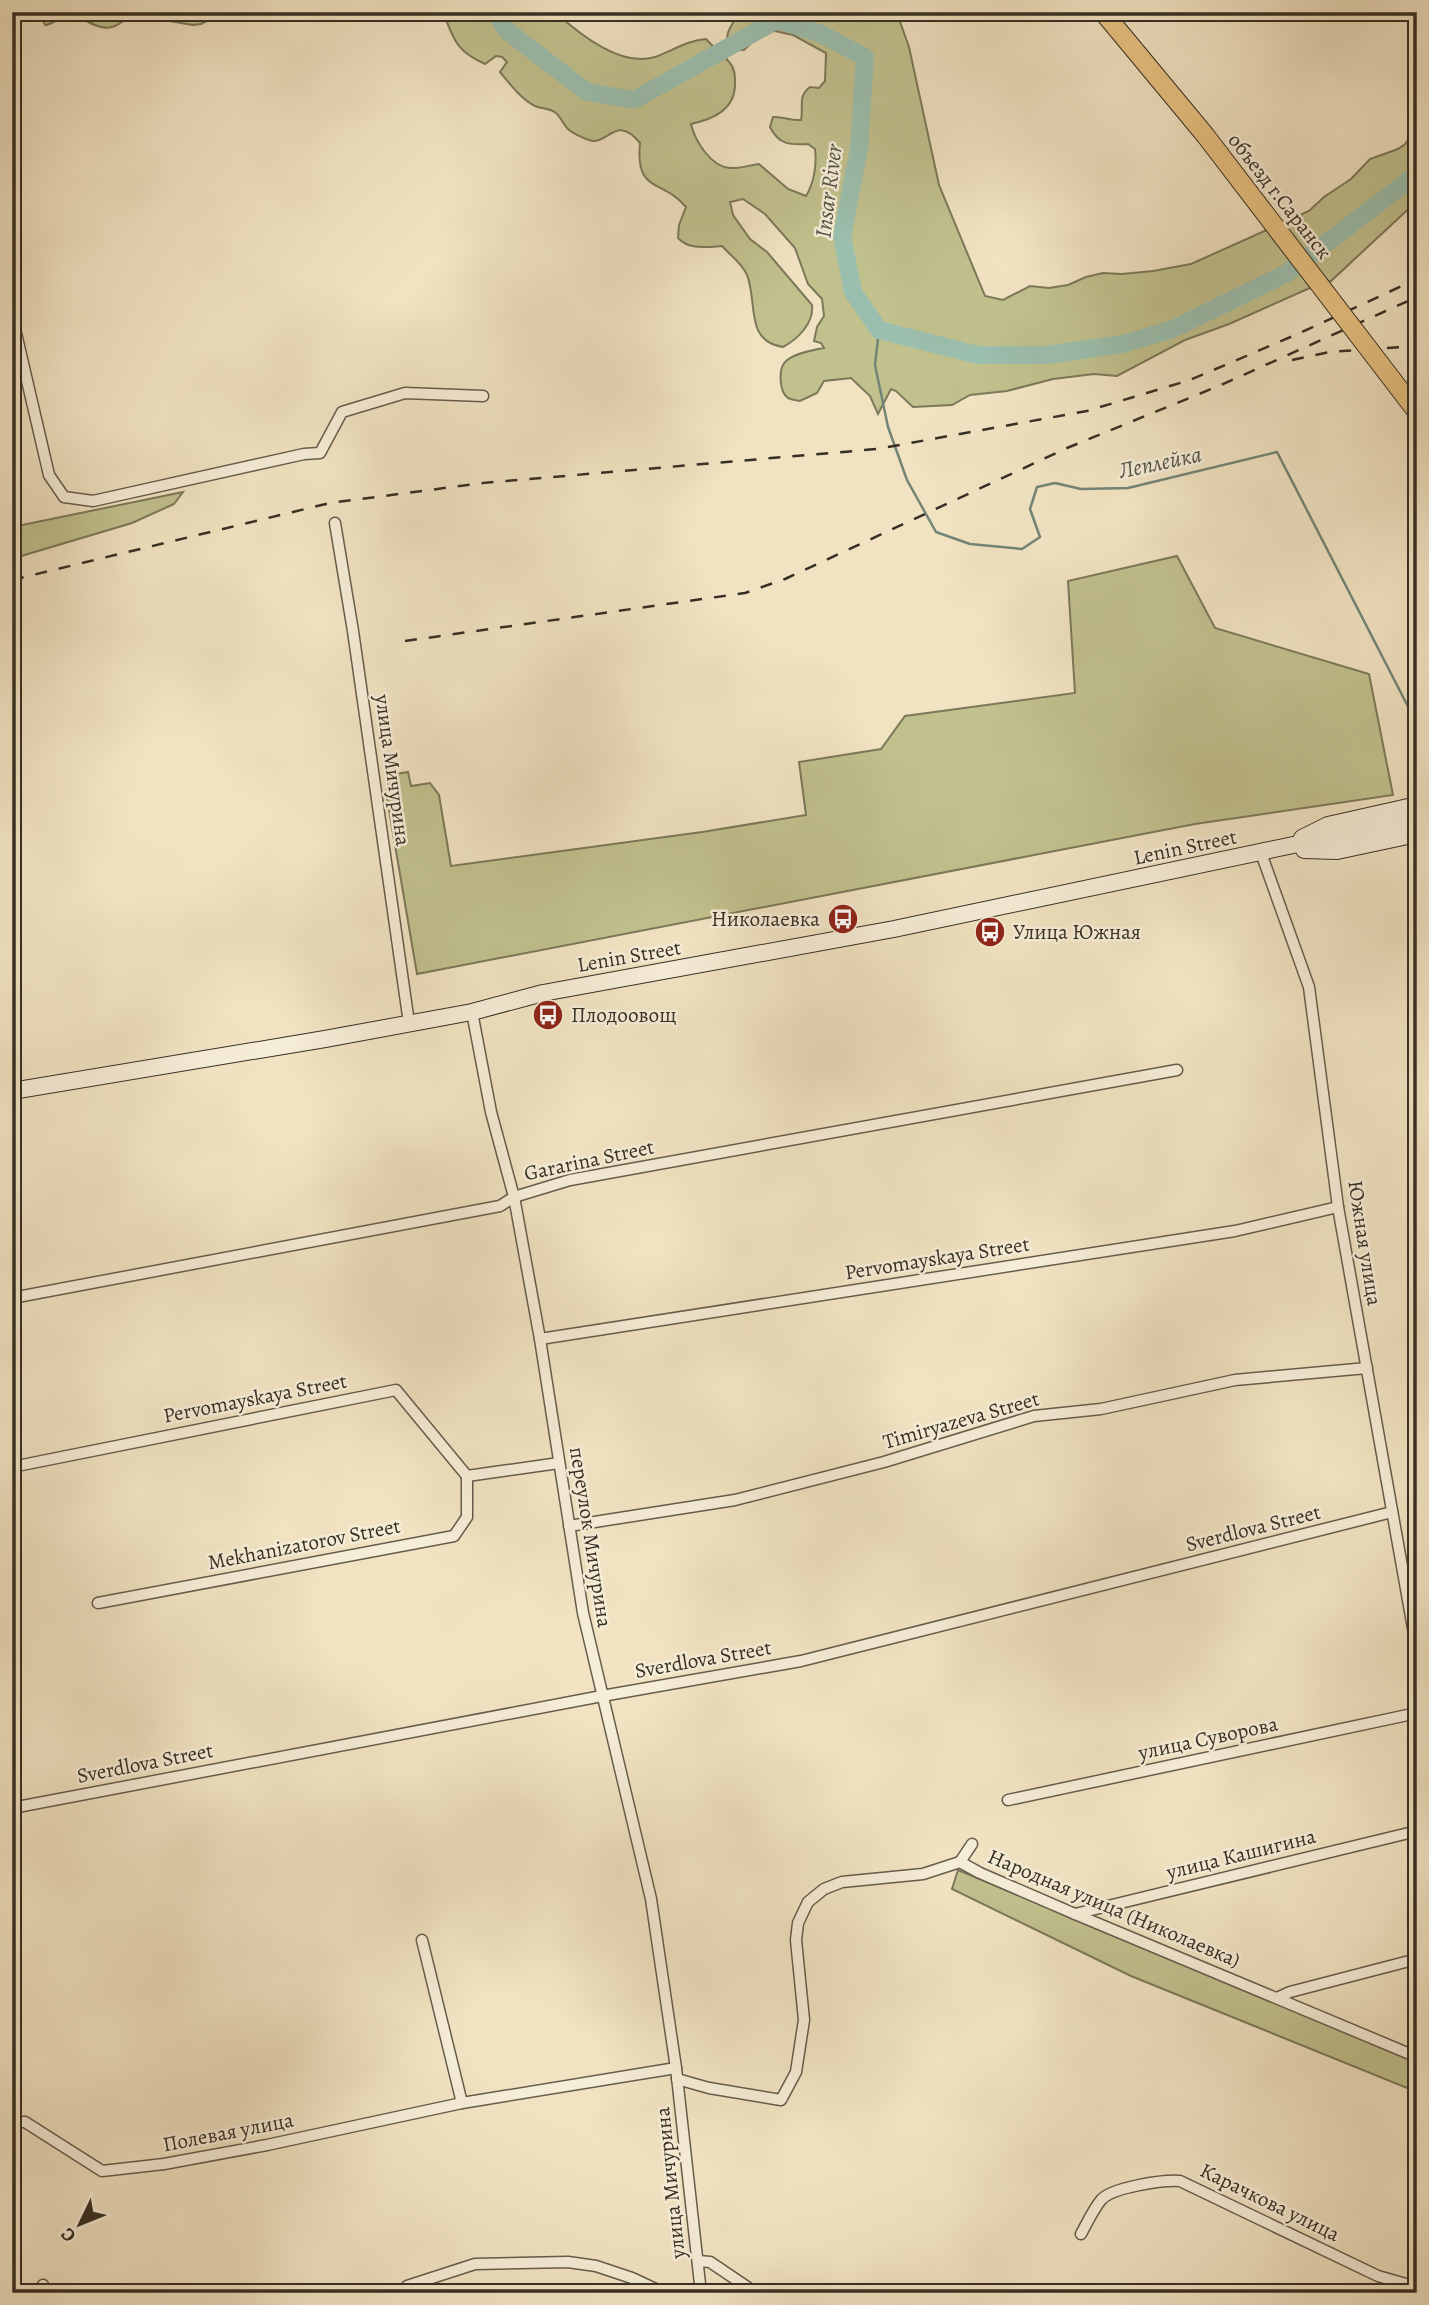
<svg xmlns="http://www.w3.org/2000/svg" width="1429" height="2305" viewBox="0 0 1429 2305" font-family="Alegreya,serif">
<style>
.green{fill:#c1c18e;stroke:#7c785a;stroke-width:2}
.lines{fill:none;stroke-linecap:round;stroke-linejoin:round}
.stream{stroke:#738577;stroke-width:2.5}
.river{stroke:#9bbfae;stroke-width:18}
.minor-casing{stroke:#665c4c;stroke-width:13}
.secondary-casing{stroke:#372f25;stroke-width:18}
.minor{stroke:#f6edd7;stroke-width:10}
.secondary{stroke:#f6edd7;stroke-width:16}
.rail{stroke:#372f25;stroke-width:2.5;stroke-dasharray:12 12;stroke-linecap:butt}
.primary-bridge-casing{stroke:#372f25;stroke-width:20;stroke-linecap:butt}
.primary-bridge{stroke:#e8c281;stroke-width:18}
.labels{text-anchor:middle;stroke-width:5;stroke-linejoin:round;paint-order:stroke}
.street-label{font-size:21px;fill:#372f25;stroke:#f6edd7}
.poi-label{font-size:21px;fill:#372f25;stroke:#f6edd7;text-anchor:start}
.water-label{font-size:23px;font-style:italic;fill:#505347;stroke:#f6edd7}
</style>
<rect width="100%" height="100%" fill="#f1e3c2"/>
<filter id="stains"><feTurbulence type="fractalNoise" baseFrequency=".00286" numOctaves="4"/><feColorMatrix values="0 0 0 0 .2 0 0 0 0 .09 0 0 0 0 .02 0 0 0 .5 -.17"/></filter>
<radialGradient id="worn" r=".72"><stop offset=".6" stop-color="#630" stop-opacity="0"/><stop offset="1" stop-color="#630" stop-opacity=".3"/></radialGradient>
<g class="green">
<path d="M 40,12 L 136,12 C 129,16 120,25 112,27 C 98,31 84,17 70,15 C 60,15 54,25 45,25 Z"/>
<path d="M 144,12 L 247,12 L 241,18 L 218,15 L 201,24 L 193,25 L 151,18 Z"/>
<path d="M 443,12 L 555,12 C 578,33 621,68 655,57 C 672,51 688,40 706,39 C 713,47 723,54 730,63 C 735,69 735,76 735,84 C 735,110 713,119 691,124 C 695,141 711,167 730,168 C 739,169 750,165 759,164 L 788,189 L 806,196 C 814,183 817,165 815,149 L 808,144 C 790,145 779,145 770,127 L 773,117 C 783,116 790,121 801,120 C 804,107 797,97 810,87 L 819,88 L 825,81 L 826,53 L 793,35 L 766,29 L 744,50 L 734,50 C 720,37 731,26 740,12 L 894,12 L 899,19 L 909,47 L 939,185 L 985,296 L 1003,300 L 1030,286 L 1049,288 L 1068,285 L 1086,277 L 1103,273 L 1122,274 L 1153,271 L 1191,264 L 1309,211 L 1324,197 L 1351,179 L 1370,159 L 1398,149 L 1405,144 L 1417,128 L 1417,201 L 1331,281 L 1312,287 L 1229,324 L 1185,340 L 1117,376 L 1094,374 L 1053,379 L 1007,391 L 970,395 L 952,405 L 913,407 L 896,391 L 891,389 L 878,414 L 870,396 L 851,378 L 824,381 L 817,393 L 800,401 C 796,400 792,400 788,398 C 779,392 778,368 786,361 C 795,353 813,350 824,348 L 821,343 L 814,341 L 817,327 L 824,316 L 822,299 L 808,284 L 795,248 L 765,214 L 743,199 L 730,202 L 733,215 L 750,239 L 767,252 L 812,305 C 814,323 798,339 783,347 C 744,341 758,302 747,275 C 743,264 730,255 722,246 C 706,247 689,250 678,238 L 679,225 L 686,207 C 662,178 635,194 640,143 C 617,115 609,142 593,141 C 587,140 574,134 569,130 C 563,125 561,117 556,113 C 550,108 542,109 535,106 C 521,99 510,84 500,72 L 507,62 L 502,57 L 496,56 L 485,64 C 456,51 454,40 443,12 Z"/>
<path d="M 183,492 L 174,504 L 132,523 L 18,557 L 12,563 L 12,527 Z"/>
<path d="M 1177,556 L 1215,628 L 1369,674 L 1393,795 L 1195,824 L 417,974 L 386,792 L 391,775 L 408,772 L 411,786 L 430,783 L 439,795 L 451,866 L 702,832 L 806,815 L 799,762 L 881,749 L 905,716 L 1075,693 L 1068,581 Z"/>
<path d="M 958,1870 L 1417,2061 L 1417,2092 L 1131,1976 L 952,1889 Z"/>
</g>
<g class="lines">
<path class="stream" d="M 879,330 L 875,365 L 888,427 L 907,480 L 936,532 L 970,544 L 1022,549 L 1040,537 L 1030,509 L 1037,487 L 1055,483 L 1081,489 L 1128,488 L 1277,452 L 1417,724"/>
<path class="river" d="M 495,12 L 507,31 L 587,92 L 634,100 L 777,20 L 819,33 L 865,57 L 859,149 L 842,236 L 853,292 L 879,330 L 978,355 L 1047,355 L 1123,344 L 1173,329 L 1287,273 L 1417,174"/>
<g class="minor-casing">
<g id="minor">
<path d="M 12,316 L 49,475 L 64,497 L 93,501 L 304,454 L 320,453 L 342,412 L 405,393 L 483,396"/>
<path d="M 335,523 L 353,631 L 409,1023"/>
<path d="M 1261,853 L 1309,987 L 1338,1207 L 1416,1645"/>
<path d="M 472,1012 L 491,1112 L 514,1197 L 540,1339 L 583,1613 L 651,1899 L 676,2068 L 701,2293"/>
<path d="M 12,1298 L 500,1206 L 514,1197 L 570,1180 L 1177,1070"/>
<path d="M 540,1339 L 1235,1231 L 1338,1207"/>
<path d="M 12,1467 L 396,1390 L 467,1476"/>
<path d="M 467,1476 L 559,1463"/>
<path d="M 569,1526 L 735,1500 L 884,1462 L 1034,1416 L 1101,1409 L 1235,1380 L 1367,1368"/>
<path d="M 98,1603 L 454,1536 L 467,1517 L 467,1476"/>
<path d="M 1008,1800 L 1417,1713"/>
<path d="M 12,1808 L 602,1696 L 801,1661 L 1392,1512"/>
<path d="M 960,1862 L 972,1844"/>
<path d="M 1075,1914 L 1417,1831"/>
<path d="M 422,1940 L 462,2103"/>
<path d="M 1277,1998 L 1290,1992 L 1417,1959"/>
<path d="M 677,2079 L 709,2088 L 781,2100 L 796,2072 L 804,2020 L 796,1940 L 798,1923 L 808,1902 L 824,1889 L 842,1882 L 923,1874 L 960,1862 L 980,1873 L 1075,1914 L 1417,2057"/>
<path d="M 12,2122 L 25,2122 L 102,2171 L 164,2164 L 267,2145 L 462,2103 L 676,2068"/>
<path d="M 1081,2234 C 1087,2223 1093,2210 1101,2200 C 1112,2187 1163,2180 1180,2181 L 1378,2276 L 1406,2284 L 1417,2284"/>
<path d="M 698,2261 L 710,2262 L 756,2293"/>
<path d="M 43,2285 L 44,2293"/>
<path d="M 407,2286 L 475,2264 L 568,2262 L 596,2266 L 632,2278 L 664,2293"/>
</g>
</g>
<g class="secondary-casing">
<g id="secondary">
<path d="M 1302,838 L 1328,825 L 1417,805"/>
<path d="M 1304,850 L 1337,851 L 1417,834"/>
<path d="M 12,1091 L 325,1039 L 472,1012 L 543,993 L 894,929 L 1417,819"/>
</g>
</g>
<use href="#minor" class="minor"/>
<use href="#secondary" class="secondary"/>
<g class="rail">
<path d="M 1292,360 L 1330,352 L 1417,346"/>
<path d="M 12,580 L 330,503 L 483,483 L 877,449 L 1087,411 L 1190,380 L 1300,333 L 1417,279"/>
<path d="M 405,641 L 745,593 L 785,579 L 1067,448 L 1221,385 L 1417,297"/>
</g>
<g class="primary-bridge-casing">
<path id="primary-bridge" d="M 1103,12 L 1205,135 L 1417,412"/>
</g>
<use href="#primary-bridge" class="primary-bridge"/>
</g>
<defs>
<g id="bus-disc" transform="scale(1.575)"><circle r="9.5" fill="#8f2418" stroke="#f6edd7"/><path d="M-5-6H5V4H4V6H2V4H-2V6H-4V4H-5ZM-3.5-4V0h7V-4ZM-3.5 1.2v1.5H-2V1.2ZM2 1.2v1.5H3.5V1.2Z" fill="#fff"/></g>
</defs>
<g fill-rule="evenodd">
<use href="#bus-disc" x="843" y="919"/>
<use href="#bus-disc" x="990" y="932"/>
<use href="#bus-disc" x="548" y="1015"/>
</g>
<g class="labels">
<g class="street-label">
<text transform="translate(1280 196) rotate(52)" y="7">объезд г.Саранск</text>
<text transform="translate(393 770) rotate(82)" y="7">улица Мичурина</text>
<text transform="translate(1185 847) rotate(-12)" y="7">Lenin Street</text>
<text transform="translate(629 956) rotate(-10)" y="7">Lenin Street</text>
<text transform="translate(589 1160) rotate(-12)" y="7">Gararina Street</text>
<text transform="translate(1365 1243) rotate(81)" y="7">Южная улица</text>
<text transform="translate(937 1258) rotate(-9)" y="7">Pervomayskaya Street</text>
<text transform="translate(255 1398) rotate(-11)" y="7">Pervomayskaya Street</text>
<text transform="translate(961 1420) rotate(-16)" y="7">Timiryazeva Street</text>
<text transform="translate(1253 1528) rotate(-14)" y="7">Sverdlova Street</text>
<text transform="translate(591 1537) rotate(81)" y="7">переулок Мичурина</text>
<text transform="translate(304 1544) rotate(-11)" y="7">Mekhanizatorov Street</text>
<text transform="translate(703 1659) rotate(-10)" y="7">Sverdlova Street</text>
<text transform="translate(1208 1738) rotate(-12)" y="7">улица Суворова</text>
<text transform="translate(145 1763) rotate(-11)" y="7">Sverdlova Street</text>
<text transform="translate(1241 1854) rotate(-14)" y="7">улица Кашигина</text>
<text transform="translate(1114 1908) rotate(23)" y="7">Народная улица (Николаевка)</text>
<text transform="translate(228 2132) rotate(-11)" y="7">Полевая улица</text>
<text transform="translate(670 2183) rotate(-96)" y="7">улица Мичурина</text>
<text transform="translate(1270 2202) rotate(26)" y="7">Карачкова улица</text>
</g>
<g class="poi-label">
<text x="820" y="926" text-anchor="end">Николаевка</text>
<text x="1013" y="939">Улица Южная</text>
<text x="571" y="1022">Плодоовощ</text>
</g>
<g class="water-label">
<text transform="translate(828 191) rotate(-83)" y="8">Insar River</text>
<text transform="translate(1160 462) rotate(-12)" y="8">Леплейка</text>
</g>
</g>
<rect width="1429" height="2305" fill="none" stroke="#f1e3c2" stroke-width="42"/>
<rect x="14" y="14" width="1401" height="2277" fill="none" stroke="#372f25" stroke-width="3.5"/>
<rect x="21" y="21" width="1387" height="2263" fill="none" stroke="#372f25" stroke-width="2"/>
<g transform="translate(80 2224) rotate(227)" stroke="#f6edd7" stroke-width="5" paint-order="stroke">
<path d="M0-5L12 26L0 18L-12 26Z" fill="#372f25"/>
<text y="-10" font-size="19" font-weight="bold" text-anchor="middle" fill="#372f25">С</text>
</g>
<rect width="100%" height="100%" filter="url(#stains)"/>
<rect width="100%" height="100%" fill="url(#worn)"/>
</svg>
